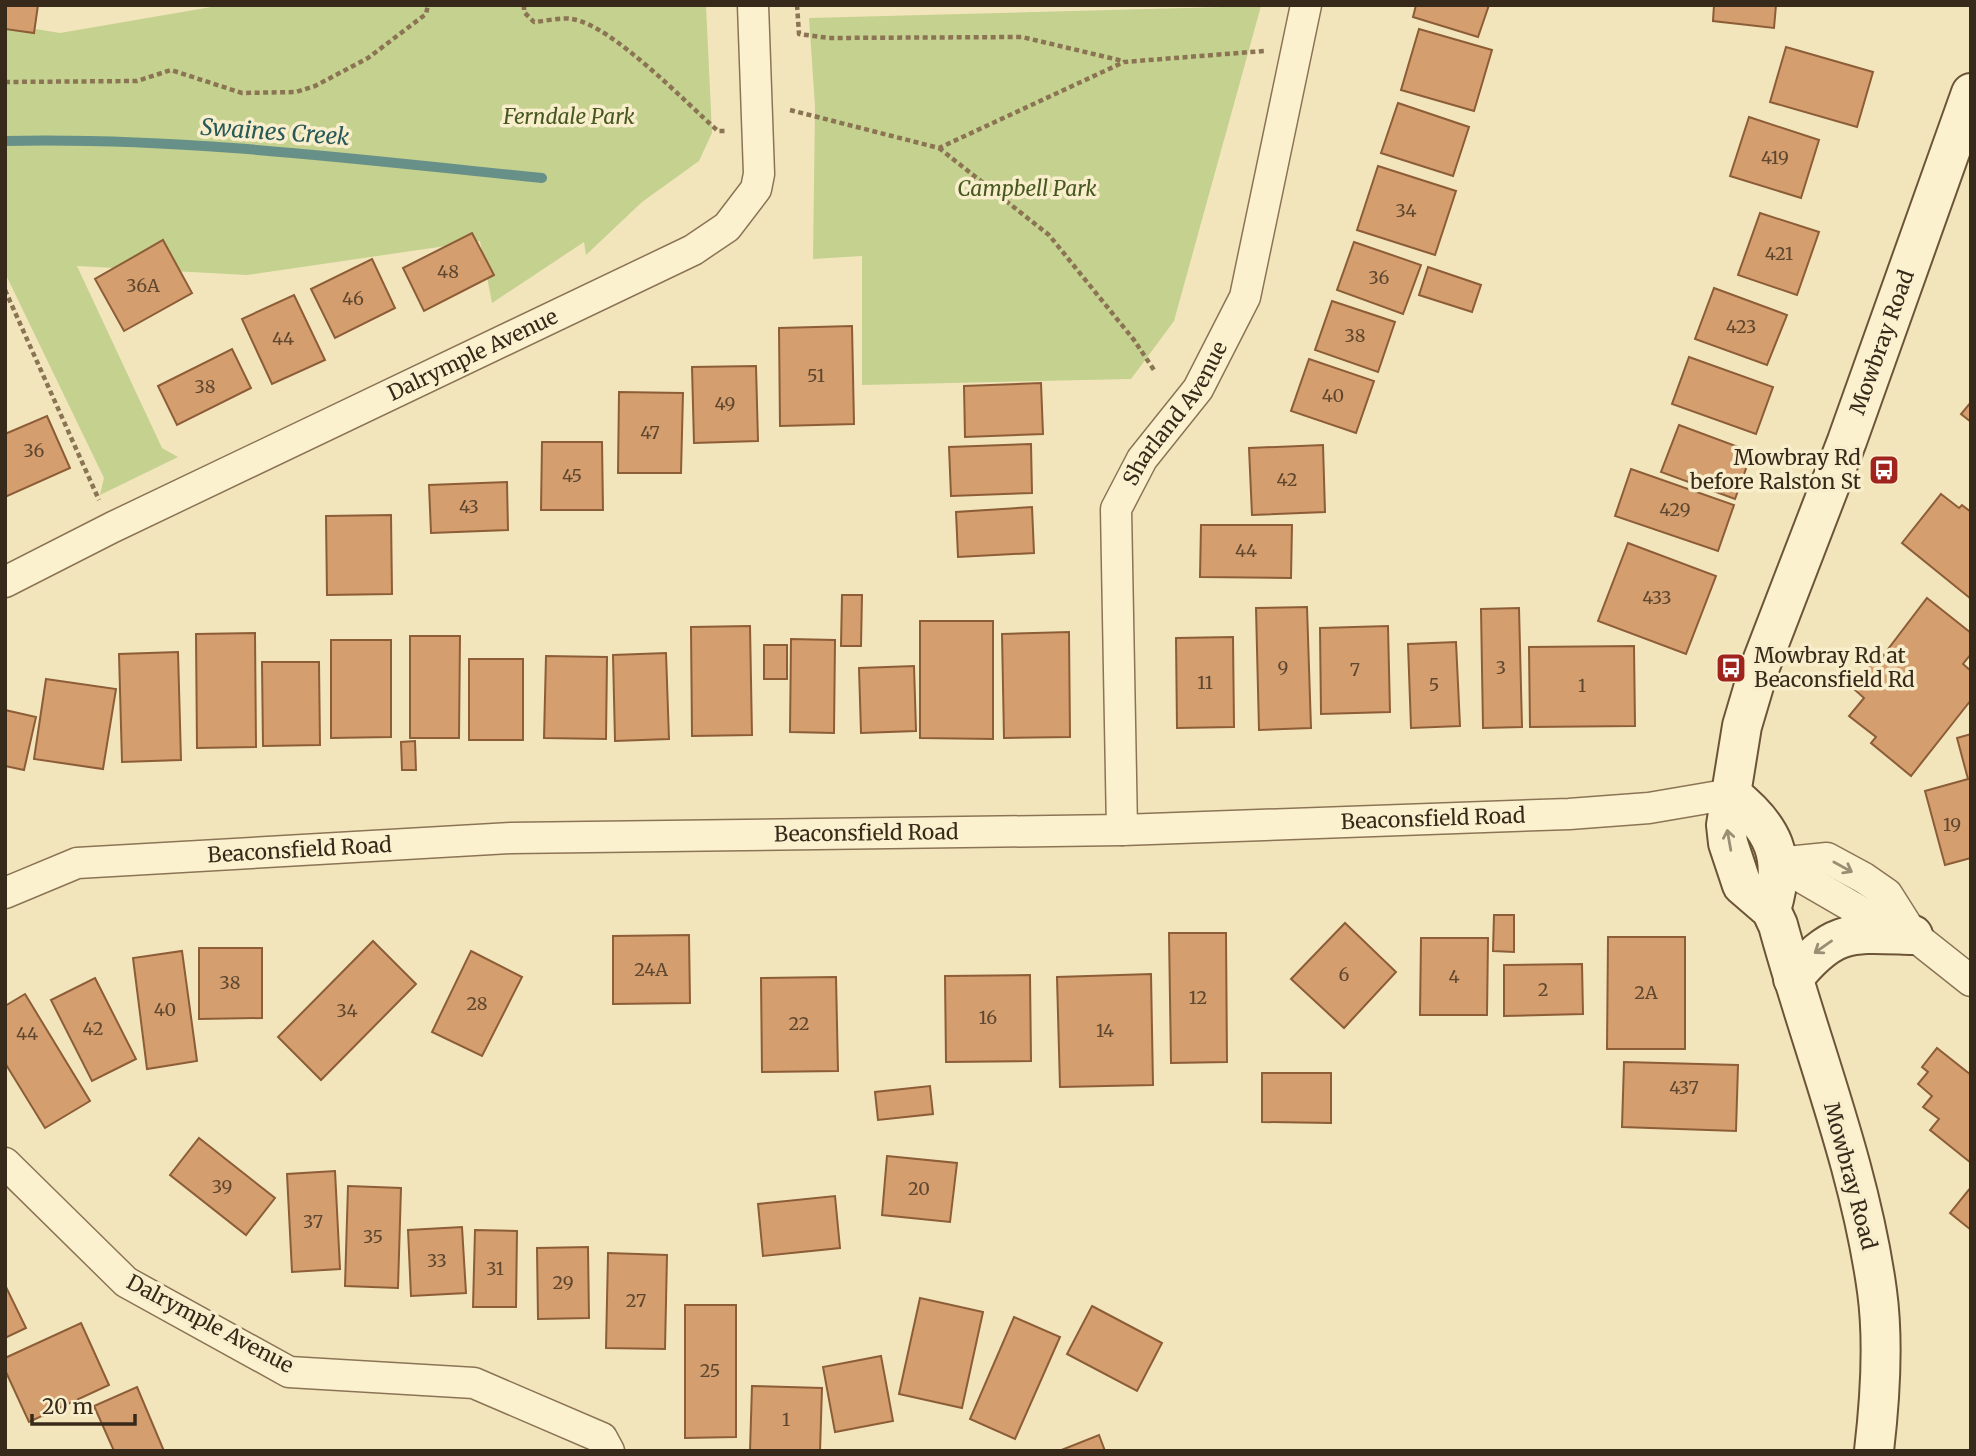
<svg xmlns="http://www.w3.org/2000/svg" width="1976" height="1456" viewBox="0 0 1976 1456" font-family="Merriweather,serif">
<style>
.green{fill:#c5d18f}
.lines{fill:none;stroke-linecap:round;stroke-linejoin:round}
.stream{stroke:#679188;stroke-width:10}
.building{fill:#d49e6e;stroke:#8c5d37;stroke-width:2}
.minor-casing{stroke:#8b7454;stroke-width:33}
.secondary-casing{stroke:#6c5537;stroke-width:42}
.path{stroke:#8b7454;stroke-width:4.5;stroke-dasharray:5 3.5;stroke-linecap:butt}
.minor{stroke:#fcf1cf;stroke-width:30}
.secondary{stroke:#fcf1cf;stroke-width:38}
.oneway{stroke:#9a8e74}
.labels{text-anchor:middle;stroke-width:7;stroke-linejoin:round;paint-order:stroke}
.number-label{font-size:18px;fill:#5f472f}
.park-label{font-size:21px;font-style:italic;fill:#46571f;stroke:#f9eecc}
.street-label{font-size:21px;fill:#382a1a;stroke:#f9eecc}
.poi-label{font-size:21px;fill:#382a1a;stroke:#f9eecc;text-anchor:end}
.water-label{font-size:23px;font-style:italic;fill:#285a59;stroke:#f9eecc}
</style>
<rect width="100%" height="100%" fill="#f2e5bc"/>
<g class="green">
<path d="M 223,5 L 706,5 L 712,133 L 699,161 L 642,202 L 586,255 L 584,242 L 492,303 L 480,241 L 247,275 L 77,266 L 162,448 L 178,457 L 100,495 L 104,478 L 5,273 L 5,24 L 60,33 Z"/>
<path d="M 1261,6 L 1174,321 L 1131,379 L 862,385 L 862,256 L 813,259 L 815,106 L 809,18 Z"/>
</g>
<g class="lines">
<path class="stream" d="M 5,141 C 184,137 364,160 542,178"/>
</g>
<g class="building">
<path d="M 5,5 L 38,5 L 34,33 L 5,29 Z"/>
<path d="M 1416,5 L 1489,5 L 1478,37 L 1413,17 Z"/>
<path d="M 1714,5 L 1776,5 L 1774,28 L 1713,21 Z"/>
<path d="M 1419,29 L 1492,50 L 1474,111 L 1401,90 Z"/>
<path d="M 1786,47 L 1873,72 L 1857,127 L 1770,102 Z"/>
<path d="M 1398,103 L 1469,127 L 1453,176 L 1381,153 Z"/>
<path d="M 1749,117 L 1819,140 L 1801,198 L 1730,176 Z"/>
<path d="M 1378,166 L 1456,191 L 1435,255 L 1357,230 Z"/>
<path d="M 1760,213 L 1819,232 L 1797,295 L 1738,275 Z"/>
<path d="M 472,233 L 494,275 L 424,311 L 403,268 Z"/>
<path d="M 163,240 L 192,293 L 124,331 L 95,279 Z"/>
<path d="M 1354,242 L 1421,265 L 1403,314 L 1337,290 Z"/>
<path d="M 372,259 L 395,308 L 335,338 L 311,289 Z"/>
<path d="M 1428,267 L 1481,285 L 1472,312 L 1419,295 Z"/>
<path d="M 1714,288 L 1787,315 L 1767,365 L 1695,339 Z"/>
<path d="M 294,295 L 325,360 L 272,384 L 242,319 Z"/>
<path d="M 1332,301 L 1395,322 L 1378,372 L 1315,350 Z"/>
<path d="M 852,326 L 854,424 L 780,426 L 779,328 Z"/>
<path d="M 232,349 L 251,388 L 177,425 L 158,386 Z"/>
<path d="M 1689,357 L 1773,387 L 1756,434 L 1672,404 Z"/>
<path d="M 1309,359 L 1374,381 L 1356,433 L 1291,411 Z"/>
<path d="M 756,366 L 758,441 L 694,443 L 692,367 Z"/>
<path d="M 1041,383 L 1043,434 L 965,437 L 964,386 Z"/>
<path d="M 619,392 L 683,393 L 681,473 L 618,473 Z"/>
<path d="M 1971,402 L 1971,422 L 1961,414 Z"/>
<path d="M 47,416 L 70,468 L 5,497 L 5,434 Z"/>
<path d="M 1679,425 L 1752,452 L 1735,499 L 1661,472 Z"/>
<path d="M 542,442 L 602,442 L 603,510 L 541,510 Z"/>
<path d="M 1031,444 L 1032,493 L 951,496 L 949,447 Z"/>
<path d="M 1323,445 L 1325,512 L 1252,515 L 1249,448 Z"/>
<path d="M 1631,469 L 1734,505 L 1718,551 L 1615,516 Z"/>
<path d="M 507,482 L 508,530 L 431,533 L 429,485 Z"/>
<path d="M 1941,494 L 1959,508 L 1962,505 L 1971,512 L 1971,599 L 1902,543 Z"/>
<path d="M 1032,507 L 1034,553 L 958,557 L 956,512 Z"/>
<path d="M 391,515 L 392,594 L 327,595 L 326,516 Z"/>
<path d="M 1201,525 L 1292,525 L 1291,578 L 1200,577 Z"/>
<path d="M 1628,543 L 1716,576 L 1686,654 L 1598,621 Z"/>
<path d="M 842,595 L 862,595 L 861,646 L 841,646 Z"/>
<path d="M 1927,598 L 1971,633 L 1971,654 L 1963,664 L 1971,671 L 1971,700 L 1911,776 L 1871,743 L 1876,737 L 1849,716 L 1864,698 L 1855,690 L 1867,675 L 1867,669 L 1876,657 L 1882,657 Z"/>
<path d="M 1307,607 L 1311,728 L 1259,730 L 1256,608 Z"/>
<path d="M 1519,608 L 1522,727 L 1483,728 L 1481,609 Z"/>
<path d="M 920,621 L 993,621 L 993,739 L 920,738 Z"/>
<path d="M 750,626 L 752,735 L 692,736 L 691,627 Z"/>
<path d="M 1388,626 L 1390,712 L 1321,714 L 1320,628 Z"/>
<path d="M 1069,632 L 1070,737 L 1004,738 L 1002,634 Z"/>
<path d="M 255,633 L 256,747 L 197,748 L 196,634 Z"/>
<path d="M 410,636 L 460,636 L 459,738 L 410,738 Z"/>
<path d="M 1233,637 L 1234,727 L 1177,728 L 1176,638 Z"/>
<path d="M 791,639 L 835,640 L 834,733 L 790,732 Z"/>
<path d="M 331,640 L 391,640 L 391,737 L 331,738 Z"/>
<path d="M 1456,642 L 1460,726 L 1411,728 L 1408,644 Z"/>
<rect x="764" y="645" width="23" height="34"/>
<path d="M 1634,646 L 1635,726 L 1530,727 L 1529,647 Z"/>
<path d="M 178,652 L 181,760 L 122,762 L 119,654 Z"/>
<path d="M 666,653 L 669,739 L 615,741 L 613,655 Z"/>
<path d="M 546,656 L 607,657 L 606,739 L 544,738 Z"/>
<rect x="469" y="659" width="54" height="81"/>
<path d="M 262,662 L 319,662 L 320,745 L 263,746 Z"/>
<path d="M 914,666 L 916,731 L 861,733 L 859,668 Z"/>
<path d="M 46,679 L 116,689 L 103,769 L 34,759 Z"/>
<path d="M 5,710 L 36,717 L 24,770 L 5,766 Z"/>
<path d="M 1971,734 L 1971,858 L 1945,865 L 1925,791 L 1968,779 L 1957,738 Z"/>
<path d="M 415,741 L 416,770 L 402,770 L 401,742 Z"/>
<path d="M 1494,915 L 1514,915 L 1514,952 L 1493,951 Z"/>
<path d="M 1345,923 L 1396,972 L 1344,1028 L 1291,979 Z"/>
<path d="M 1169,933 L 1226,933 L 1227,1062 L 1171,1063 Z"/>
<path d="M 689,935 L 690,1003 L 613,1004 L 613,936 Z"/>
<path d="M 1608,937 L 1685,937 L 1685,1049 L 1607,1049 Z"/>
<path d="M 1421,938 L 1488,938 L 1487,1015 L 1420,1015 Z"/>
<path d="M 373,941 L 416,984 L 321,1080 L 278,1037 Z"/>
<path d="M 199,948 L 262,948 L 262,1018 L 199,1019 Z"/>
<path d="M 182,951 L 197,1061 L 147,1069 L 133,958 Z"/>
<path d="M 471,951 L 522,977 L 482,1056 L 432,1032 Z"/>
<path d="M 1582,964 L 1583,1014 L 1504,1016 L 1504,965 Z"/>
<path d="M 1151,974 L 1153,1085 L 1060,1087 L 1057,977 Z"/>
<path d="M 1030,975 L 1031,1061 L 946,1062 L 945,976 Z"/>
<path d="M 836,977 L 838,1071 L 762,1072 L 761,978 Z"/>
<path d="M 95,978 L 136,1059 L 92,1081 L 51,1000 Z"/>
<path d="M 25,994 L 90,1101 L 45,1128 L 5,1063 L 5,1006 Z"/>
<path d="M 1937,1048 L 1971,1075 L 1971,1163 L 1930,1130 L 1939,1119 L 1923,1107 L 1932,1096 L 1918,1084 L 1928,1072 L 1922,1067 Z"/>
<path d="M 1624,1062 L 1738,1065 L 1736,1131 L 1622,1127 Z"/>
<path d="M 1262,1073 L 1331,1073 L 1331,1123 L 1262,1122 Z"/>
<path d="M 930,1086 L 933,1114 L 878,1120 L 875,1092 Z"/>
<path d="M 199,1138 L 275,1198 L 246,1235 L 170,1175 Z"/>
<path d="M 887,1156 L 957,1163 L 950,1222 L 882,1215 Z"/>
<path d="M 335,1171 L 340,1269 L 292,1272 L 287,1174 Z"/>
<path d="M 348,1186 L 401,1188 L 398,1288 L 345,1286 Z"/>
<path d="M 1971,1187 L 1971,1230 L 1950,1213 Z"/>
<path d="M 835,1196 L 840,1248 L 763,1256 L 758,1204 Z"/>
<path d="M 462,1227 L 466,1293 L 411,1296 L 408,1230 Z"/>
<path d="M 475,1230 L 517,1231 L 516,1307 L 473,1307 Z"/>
<path d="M 588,1247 L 589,1318 L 538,1319 L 537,1248 Z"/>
<path d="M 608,1253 L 667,1255 L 665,1349 L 606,1348 Z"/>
<path d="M 5,1285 L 26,1328 L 5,1338 Z"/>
<path d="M 920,1298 L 983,1312 L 962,1408 L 899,1394 Z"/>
<path d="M 685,1305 L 736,1305 L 736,1437 L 685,1438 Z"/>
<path d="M 1092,1306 L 1162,1343 L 1137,1391 L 1067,1354 Z"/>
<path d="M 1014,1317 L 1060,1337 L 1015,1439 L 970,1419 Z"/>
<path d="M 81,1323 L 109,1385 L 29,1422 L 5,1370 L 5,1358 Z"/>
<path d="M 881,1356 L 893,1421 L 835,1432 L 823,1367 Z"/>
<path d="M 752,1386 L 822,1388 L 820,1451 L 750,1451 Z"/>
<path d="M 137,1387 L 164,1451 L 114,1451 L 94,1406 Z"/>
<path d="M 1099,1435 L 1105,1451 L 1059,1451 Z"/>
</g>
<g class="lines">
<g class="minor-casing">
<g id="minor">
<path id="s1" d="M 5,582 L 113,527 L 693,250 L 727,227 L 756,189 L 759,174 L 753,5"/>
<path id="s2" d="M 1122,830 L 1116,509 L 1142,459 L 1198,389 L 1245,297 L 1306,5"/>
<path d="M 1777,863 L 1827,858 L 1864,878 L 1887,894 L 1913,935 L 1971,981"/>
<path d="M 1777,863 L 1882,924 L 1902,931"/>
<path id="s3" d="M 5,893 L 77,863 L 511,838 L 1122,830 L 1569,814 L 1649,808 L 1731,794"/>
<path d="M 5,1163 L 126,1282 L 289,1372 L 474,1383 L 602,1438 L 609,1451"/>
</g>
</g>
<g class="secondary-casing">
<g id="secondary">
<path d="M 1731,794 C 1773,827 1788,857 1771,910"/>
<path d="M 1793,979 C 1834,928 1851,933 1913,935"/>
<path id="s4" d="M 1874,1451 C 1880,1400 1884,1342 1877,1291 C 1860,1166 1811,1046 1778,925 L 1771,910 L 1742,885 L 1728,843 L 1726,825 L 1742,726 L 1758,672 L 1847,441 L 1971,93"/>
</g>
</g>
<g class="path">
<path d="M 524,5 L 524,12 L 534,22 C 546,21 561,17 572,19 C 612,25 686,103 718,131 L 727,131"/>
<path d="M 797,5 L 799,34 L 829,38 L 1022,37 L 1123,61"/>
<path d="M 5,82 L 137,81 L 171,70 L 242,93 L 296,92 L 315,86 L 368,58 L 426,14 L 428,5"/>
<path d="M 790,110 L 939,148 L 1124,62 L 1264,51"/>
<path d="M 939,148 L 1049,235 L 1134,340 L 1154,370"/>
<path d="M 5,290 L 99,500"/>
</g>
<use href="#minor" class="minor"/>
<use href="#secondary" class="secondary"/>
</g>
<defs><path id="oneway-shaft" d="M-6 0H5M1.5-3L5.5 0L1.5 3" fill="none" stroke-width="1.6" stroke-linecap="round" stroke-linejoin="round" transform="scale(1.75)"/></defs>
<g class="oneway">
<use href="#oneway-shaft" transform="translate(1729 840) rotate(-100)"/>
<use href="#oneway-shaft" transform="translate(1843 867) rotate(29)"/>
<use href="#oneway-shaft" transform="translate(1823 947) rotate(145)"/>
</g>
<defs>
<g id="bus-square" transform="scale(1.575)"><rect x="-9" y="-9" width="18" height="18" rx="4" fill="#9f241e" stroke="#f9eecc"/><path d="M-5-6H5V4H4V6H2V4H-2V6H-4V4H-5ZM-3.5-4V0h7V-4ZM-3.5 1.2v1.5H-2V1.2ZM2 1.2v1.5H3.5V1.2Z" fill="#fff"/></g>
</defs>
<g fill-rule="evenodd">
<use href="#bus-square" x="1884" y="470"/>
<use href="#bus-square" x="1731" y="668"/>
</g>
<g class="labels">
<g class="number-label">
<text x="1775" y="164">419</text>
<text x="1406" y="217">34</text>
<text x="1779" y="260">421</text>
<text x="448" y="278">48</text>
<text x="1379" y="284">36</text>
<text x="143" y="292">36A</text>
<text x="353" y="305">46</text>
<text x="1741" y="333">423</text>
<text x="1355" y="342">38</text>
<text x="283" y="345">44</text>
<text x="816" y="382">51</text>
<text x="205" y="393">38</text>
<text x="1333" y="402">40</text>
<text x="725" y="410">49</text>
<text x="650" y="439">47</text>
<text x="34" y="457">36</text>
<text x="572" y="482">45</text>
<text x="1287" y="486">42</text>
<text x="469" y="513">43</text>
<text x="1675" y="516">429</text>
<text x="1246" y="557">44</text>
<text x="1657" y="604">433</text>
<text x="1283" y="674">9</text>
<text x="1501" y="674">3</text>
<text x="1355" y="676">7</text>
<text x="1205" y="689">11</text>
<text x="1434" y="691">5</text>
<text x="1582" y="692">1</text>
<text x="1952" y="831">19</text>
<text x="651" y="976">24A</text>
<text x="1344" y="981">6</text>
<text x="1454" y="983">4</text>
<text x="230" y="989">38</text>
<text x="1543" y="996">2</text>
<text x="1646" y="999">2A</text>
<text x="1198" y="1004">12</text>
<text x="477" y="1010">28</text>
<text x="165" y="1016">40</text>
<text x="347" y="1017">34</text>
<text x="988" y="1024">16</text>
<text x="799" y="1030">22</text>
<text x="93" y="1035">42</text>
<text x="1105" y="1037">14</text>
<text x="27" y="1040">44</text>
<text x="1684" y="1094">437</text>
<text x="222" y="1193">39</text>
<text x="919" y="1195">20</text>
<text x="313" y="1228">37</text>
<text x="373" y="1243">35</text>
<text x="437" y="1267">33</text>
<text x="495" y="1275">31</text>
<text x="563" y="1289">29</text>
<text x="636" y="1307">27</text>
<text x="710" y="1377">25</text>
<text x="786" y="1426">1</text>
</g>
<g class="park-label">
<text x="569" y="124">Ferndale Park</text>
<text x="1027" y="196">Campbell Park</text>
</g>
<g class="street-label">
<text dy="7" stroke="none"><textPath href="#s4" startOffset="1166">Mowbray Road</textPath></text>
<text dy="7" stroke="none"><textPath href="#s1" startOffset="520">Dalrymple Avenue</textPath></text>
<text dy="7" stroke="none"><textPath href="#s2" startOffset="434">Sharland Avenue</textPath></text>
<text dy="7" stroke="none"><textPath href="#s3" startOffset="1435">Beaconsfield Road</textPath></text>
<text dy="7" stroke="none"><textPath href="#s3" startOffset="868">Beaconsfield Road</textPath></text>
<text dy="7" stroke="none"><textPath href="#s3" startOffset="301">Beaconsfield Road</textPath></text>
<text transform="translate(1850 1176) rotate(75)" y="7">Mowbray Road</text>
<text transform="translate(210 1324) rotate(28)" y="7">Dalrymple Avenue</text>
</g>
<g class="poi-label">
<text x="1861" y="465">Mowbray Rd<tspan x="1861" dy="24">before Ralston St</tspan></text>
<text x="1754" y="663" text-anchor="start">Mowbray Rd at<tspan x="1754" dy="24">Beaconsfield Rd</tspan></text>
</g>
<g class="water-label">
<text transform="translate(275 132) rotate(4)" y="8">Swaines Creek</text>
</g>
</g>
<rect width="1976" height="1456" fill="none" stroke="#382a1a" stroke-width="14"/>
<path d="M32 1414v10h103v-10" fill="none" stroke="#382a1a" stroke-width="3.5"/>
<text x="42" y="1414" font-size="21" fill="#382a1a" stroke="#f9eecc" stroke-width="5" paint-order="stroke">20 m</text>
</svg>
